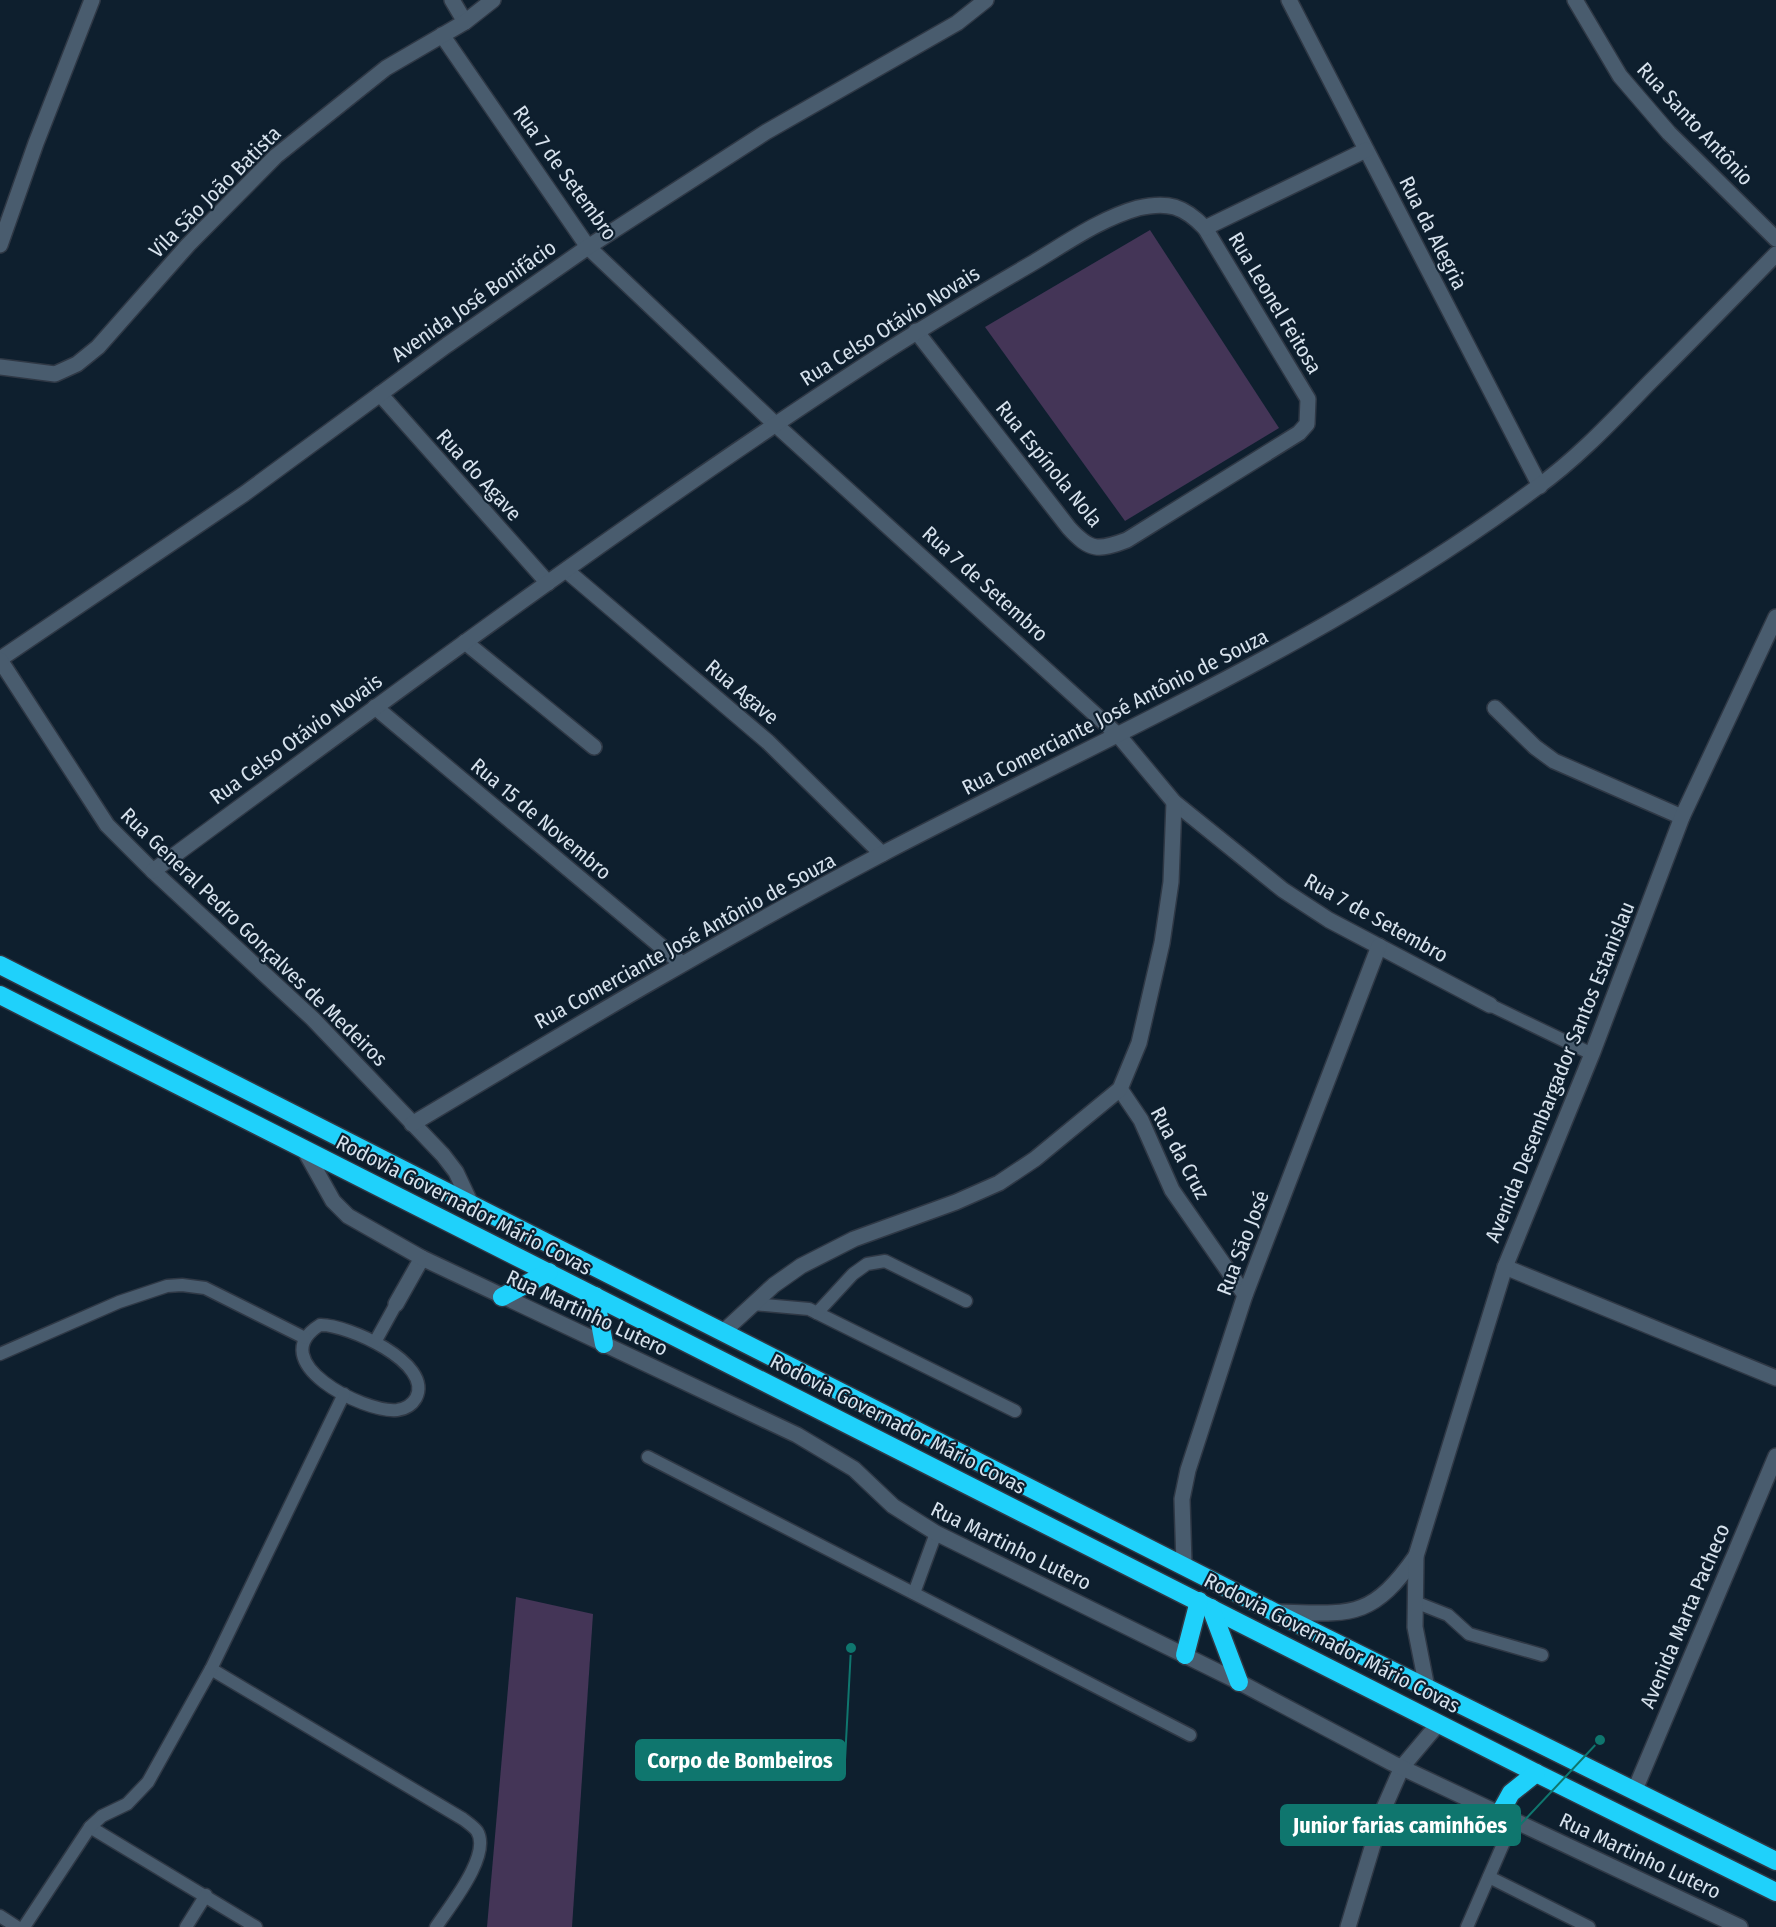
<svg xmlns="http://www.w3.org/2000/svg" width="1776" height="1927" viewBox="0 0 1776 1927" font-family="'Fira Sans Condensed',sans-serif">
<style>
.green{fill:#443557}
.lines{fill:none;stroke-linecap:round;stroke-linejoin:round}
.lane-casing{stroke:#2f3845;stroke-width:15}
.street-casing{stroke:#2f3845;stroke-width:18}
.secondary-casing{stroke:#2f3845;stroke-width:18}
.highway-casing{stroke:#2f3845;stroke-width:21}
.lane{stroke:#495c6e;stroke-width:12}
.street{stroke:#495c6e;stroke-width:15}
.secondary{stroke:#495c6e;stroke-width:15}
.highway{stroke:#1fd1fb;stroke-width:18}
.labels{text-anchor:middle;stroke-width:4.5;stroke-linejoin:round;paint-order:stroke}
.street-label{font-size:21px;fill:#d7e2ed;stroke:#0e1f2e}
.leader{fill:none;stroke:#0f766e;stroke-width:2}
.callout-dot{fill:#0f766e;stroke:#0e1f2e;stroke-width:2}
.callout{fill:#0f766e;stroke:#0f766e;stroke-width:2}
.callout-label{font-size:22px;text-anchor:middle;font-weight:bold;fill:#fff}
</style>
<rect width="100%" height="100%" fill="#0e1f2e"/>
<g class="green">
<path d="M 1150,230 L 1279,428 L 1125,521 L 985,327 Z"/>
<path d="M 516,1597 L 593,1614 L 572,1927 L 487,1927 Z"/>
</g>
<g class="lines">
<g class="lane-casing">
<g id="lane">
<path d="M 1490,1005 L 1592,1054"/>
<path d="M 753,1304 L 809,1309 L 1015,1411"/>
<path d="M 817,1313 L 853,1274 L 867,1264 L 885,1261 L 966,1301"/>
<path d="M 320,1325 C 347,1324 434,1363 416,1398 C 412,1405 405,1409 397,1410 C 363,1413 262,1361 320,1325 Z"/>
<path d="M 375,1342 L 396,1304"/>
<path d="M 0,1354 L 119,1302 L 167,1286 L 182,1285 L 205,1288 L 305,1338"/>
<path d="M 648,1457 L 1190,1735"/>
<path d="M 914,1593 L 936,1533"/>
<path d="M 1415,1602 L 1448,1615 L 1469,1634 L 1542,1655"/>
<path d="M 211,1669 L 463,1819 C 467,1822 474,1827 477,1831 C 492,1855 449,1907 436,1927"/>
<path d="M 90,1827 L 256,1927"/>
<path d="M 1489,1877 L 1589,1927"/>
<path d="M 0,1916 L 17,1927"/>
<path d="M 24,1927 L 90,1827 L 102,1816 L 127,1804 L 148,1782 L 211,1669 L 344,1394"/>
<path d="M 186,1927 L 206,1895"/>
<path d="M 1467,1927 L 1514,1819"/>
</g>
</g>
<g class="street-casing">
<g id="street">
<path d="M 452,0 L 465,22"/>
<path d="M 1289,0 L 1540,486"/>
<path d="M 1575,0 L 1620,76 L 1669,133 L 1776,239"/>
<path d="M 442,35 L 588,247 L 775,424 L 1119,736 L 1174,802 L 1283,890 L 1329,920 L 1490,1005"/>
<path d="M 0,245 L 36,143 L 92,0"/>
<path d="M 916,331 L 1069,528 C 1090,551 1098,551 1127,540 L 1299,433 L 1307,424 L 1308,399 L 1205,228"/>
<path d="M 0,367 L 55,374 L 77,364 L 98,347 L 188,245 L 276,156 L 386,68 L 465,22 L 493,0"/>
<path d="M 380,394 L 548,583"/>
<path d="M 567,571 L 768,742 L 882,854"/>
<path d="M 465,642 L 594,747"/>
<path d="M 0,659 L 244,494 L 447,345 L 588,247 L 766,132 L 957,23 L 986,0"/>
<path d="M 0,660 L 107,825 L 153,871 L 313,1019 L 443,1155 L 456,1172 L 471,1204"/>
<path d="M 375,707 L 681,963"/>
<path d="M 1495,708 L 1535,747 L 1554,761 L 1682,817"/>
<path d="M 153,871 C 388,698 623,523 868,363 C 921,328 976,296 1031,264 C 1065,244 1099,219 1138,208 C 1168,201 1184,206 1205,228 L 1366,150"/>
<path d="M 1120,1089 L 1141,1120 L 1172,1190 L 1245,1295"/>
<path d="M 412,1124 C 567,1031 721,939 880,855 C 1103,738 1334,639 1536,488 C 1578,458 1614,419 1650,382 C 1692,340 1734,297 1776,254"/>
<path d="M 396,1304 L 422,1258"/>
<path d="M 723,1332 L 774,1285 L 801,1266 L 854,1239 L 956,1202 L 999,1183 L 1035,1159 L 1120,1089 L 1139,1043 L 1162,943 L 1171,882 L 1174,802"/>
<path d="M 1184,1564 L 1182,1499 L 1188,1470 L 1245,1295 L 1379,946"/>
<path d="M 1634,1792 L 1776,1456"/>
<path d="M 1348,1927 L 1384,1808 L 1402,1767 L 1439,1723"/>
</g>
</g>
<g class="secondary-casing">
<g id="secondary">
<path d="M 305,1151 L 333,1201 L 348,1216 L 422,1258 L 797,1435 L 854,1469 L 893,1506 L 936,1533 L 1239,1682 L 1392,1763 L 1740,1927"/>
<path d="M 1505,1267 L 1776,1378"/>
<path d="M 1278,1612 C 1351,1614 1371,1620 1416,1556"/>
<path d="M 1427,1688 L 1415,1627 L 1416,1556 L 1505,1267 L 1592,1054 L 1682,817 L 1776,617"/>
</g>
</g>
<g class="highway-casing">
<g id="highway">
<path d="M 0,965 L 1274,1612 L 1776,1861"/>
<path d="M 0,995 L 1536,1773 L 1776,1892"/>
<path d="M 595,1296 L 604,1344"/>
<path d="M 502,1297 L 549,1272"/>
<path d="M 1211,1608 L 1239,1682"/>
<path d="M 1185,1655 L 1199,1601"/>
<path d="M 1500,1813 L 1511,1793 L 1536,1773"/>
</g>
</g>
<use href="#lane" class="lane"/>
<use href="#street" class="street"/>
<use href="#secondary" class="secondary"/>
<use href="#highway" class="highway"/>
</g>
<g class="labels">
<g class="street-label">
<text transform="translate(1695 124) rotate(47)" y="7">Rua Santo Antônio</text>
<text transform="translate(565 173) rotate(54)" y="7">Rua 7 de Setembro</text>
<text transform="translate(215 192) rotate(-45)" y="7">Vila São João Batista</text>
<text transform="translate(1433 233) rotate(63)" y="7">Rua da Alegria</text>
<text transform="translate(474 301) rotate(-35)" y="7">Avenida José Bonifácio</text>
<text transform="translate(1275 303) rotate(59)" y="7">Rua Leonel Feitosa</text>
<text transform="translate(890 326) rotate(-32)" y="7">Rua Celso Otávio Novais</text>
<text transform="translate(1049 464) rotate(51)" y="7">Rua Espínola Nola</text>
<text transform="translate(479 475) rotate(48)" y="7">Rua do Agave</text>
<text transform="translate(985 584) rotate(42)" y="7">Rua 7 de Setembro</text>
<text transform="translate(742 692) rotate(40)" y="7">Rua Agave</text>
<text transform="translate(1115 712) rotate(-27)" y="7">Rua Comerciante José Antônio de Souza</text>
<text transform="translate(296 739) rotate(-36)" y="7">Rua Celso Otávio Novais</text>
<text transform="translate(541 819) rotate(40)" y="7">Rua 15 de Novembro</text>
<text transform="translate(1376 918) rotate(29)" y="7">Rua 7 de Setembro</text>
<text transform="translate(254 937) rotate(44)" y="7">Rua General Pedro Gonçalves de Medeiros</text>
<text transform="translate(685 941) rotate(-29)" y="7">Rua Comerciante José Antônio de Souza</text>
<text transform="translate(1560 1072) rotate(-68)" y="7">Avenida Desembargador Santos Estanislau</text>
<text transform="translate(1180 1153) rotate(62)" y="7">Rua da Cruz</text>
<text transform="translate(464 1205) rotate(27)" y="7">Rodovia Governador Mário Covas</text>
<text transform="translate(1243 1243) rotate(-69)" y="7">Rua São José</text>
<text transform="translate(587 1313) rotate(25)" y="7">Rua Martinho Lutero</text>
<text transform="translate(898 1424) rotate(27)" y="7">Rodovia Governador Mário Covas</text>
<text transform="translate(1011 1546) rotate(26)" y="7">Rua Martinho Lutero</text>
<text transform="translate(1685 1616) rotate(-67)" y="7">Avenida Marta Pacheco</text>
<text transform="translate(1332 1643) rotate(27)" y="7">Rodovia Governador Mário Covas</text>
<text transform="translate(1640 1856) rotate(25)" y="7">Rua Martinho Lutero</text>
</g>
</g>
<path class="leader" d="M851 1648L845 1760M1600 1740L1520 1825"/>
<g class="callout-dot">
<circle cx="851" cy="1648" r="6"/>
<circle cx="1600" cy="1740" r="6"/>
</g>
<g class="callout">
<rect x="636" y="1740" width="209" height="40" rx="6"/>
<rect x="1281" y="1805" width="239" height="40" rx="6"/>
</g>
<g class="callout-label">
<text x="740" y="1768">Corpo de Bombeiros</text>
<text x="1400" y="1833">Junior farias caminhões</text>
</g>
</svg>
